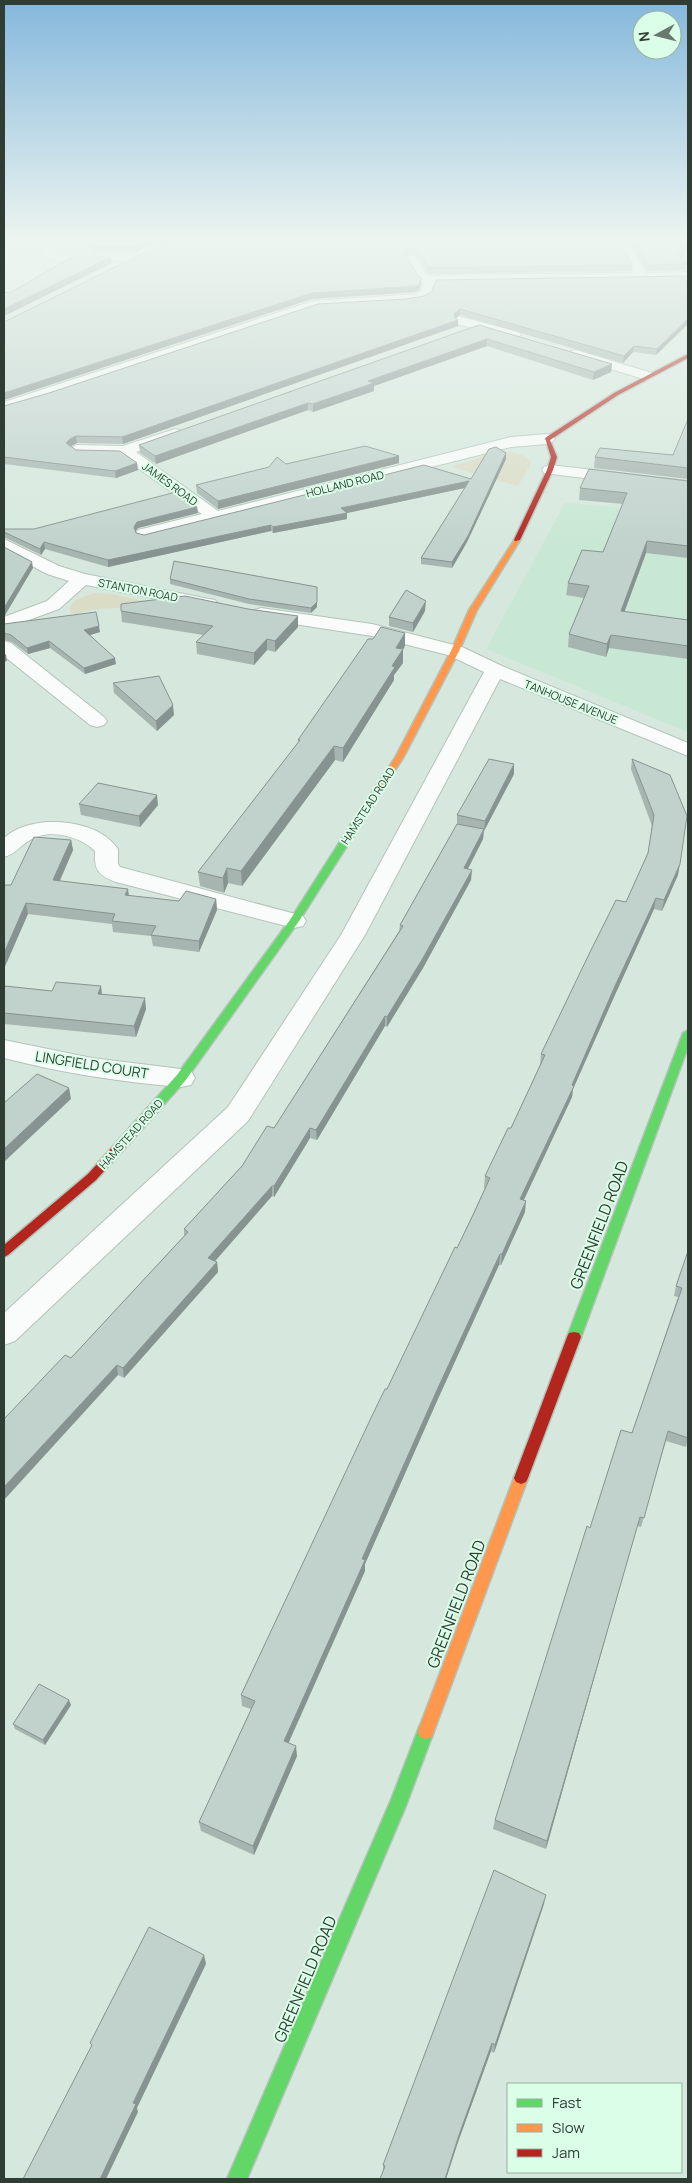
<svg xmlns="http://www.w3.org/2000/svg" width="692" height="2183" viewBox="0 0 692 2183" font-family="Manrope,sans-serif">
<style>
.built{fill:#c8e7d4}
.green{fill:#dadcc6}
.lines{fill:none;stroke-linecap:round;stroke-linejoin:round}
.street-casing{stroke:#b4c3ba;stroke-width:2}
.fast-casing{stroke:#b4c3ba;stroke-width:3}
.slow-casing{stroke:#b4c3ba;stroke-width:3}
.jam-casing{stroke:#b4c3ba;stroke-width:3}
.street{fill:#f9fcfa;fill-rule:evenodd}
.fast{fill:#63d668;fill-rule:evenodd}
.slow{fill:#ff974d;fill-rule:evenodd}
.jam{fill:#b3261e;fill-rule:evenodd}
.wall{fill:#a6b5b0}
.shaded-wall{fill:#879390}
.building{fill:#c1d2cd;stroke:#879390}
.labels{text-anchor:middle;stroke-width:4;stroke-linejoin:round;paint-order:stroke}
.far-street-label{font-size:11px;fill:#2f3d35;stroke:#dbfee8}
.street-label{font-size:14px;fill:#2f3d35;stroke:#dbfee8}
.near-street-label{font-size:16px;fill:#2f3d35;stroke:#dbfee8}
</style>
<rect width="100%" height="100%" fill="#d6e8dd"/>
<path class="built" d="M 565,503 L 615,507 L 688,524 L 688,732 L 486,649 Z"/>
<g class="green">
<path d="M 502,452 C 513,452 523,453 531,461 L 530,466 L 518,486 L 451,467 L 484,456 Z"/>
<path d="M 93,593 L 110,594 L 151,602 L 154,606 L 97,609 L 75,614 L 71,612 L 70,607 L 75,600 Z"/>
</g>
<g class="lines">
<g class="street-casing">
<g id="street">
<path d="M 54,242 L 68,242 L 52,252 L 59,255 L 136,255 L 142,258 L 136,261 L 59,261 L 43,257 L 40,251 Z"/>
<path d="M 618,242 L 629,242 L 646,273 L 688,272 L 688,280 L 435,284 L 430,296 L 423,300 L 406,303 L 318,308 L 49,398 L 4,411 L 4,402 L 313,301 L 416,294 L 421,291 L 423,283 L 419,281 L 406,258 L 408,256 L 416,256 C 427,273 422,278 445,275 L 634,273 Z"/>
<path d="M 450,314 L 519,332 L 521,335 L 514,339 L 446,321 L 444,318 Z"/>
<path d="M 576,350 L 652,373 L 654,376 L 647,380 L 571,357 L 569,354 L 571,351 Z"/>
<path d="M 175,429 L 180,430 L 182,433 L 180,436 L 136,452 L 218,511 L 511,437 L 547,434 L 552,436 L 555,439 L 552,442 L 547,444 L 511,447 L 144,539 L 138,538 L 136,534 L 138,530 L 202,514 L 121,456 L 77,455 L 72,453 L 69,450 L 72,447 L 77,445 L 123,446 Z"/>
<path d="M 550,465 L 688,481 L 688,491 L 544,473 L 542,470 L 544,467 Z"/>
<path d="M 4,539 L 59,566 L 85,574 L 209,599 L 215,600 L 218,604 L 215,608 L 209,609 L 86,585 L 59,609 L 4,629 L 4,617 L 47,601 L 69,581 L 47,574 L 4,551 Z"/>
<path d="M 261,608 L 372,624 L 462,647 L 502,666 L 688,743 L 688,756 L 500,679 L 365,935 L 248,1121 L 15,1341 L 4,1345 L 4,1313 L 228,1107 L 341,935 L 484,672 L 448,655 L 372,636 L 255,618 L 252,614 L 255,610 Z"/>
<path d="M 4,641 L 11,643 L 104,717 L 107,721 L 104,725 L 97,727 L 90,725 L 4,656 Z"/>
<path d="M 47,822 C 72,821 103,827 118,849 L 118,864 L 120,867 L 303,916 L 306,921 L 303,926 L 294,928 L 116,882 C 98,875 94,870 95,851 C 80,836 49,828 30,840 C 20,846 15,854 4,857 L 4,838 C 16,827 30,824 47,822 Z"/>
<path d="M 4,1040 L 92,1058 L 181,1069 L 191,1071 L 195,1078 L 191,1085 L 181,1087 C 121,1082 62,1073 4,1058 Z"/>
</g>
</g>
<g class="fast-casing">
<g id="fast">
<path d="M 367,804 L 372,807 L 299,921 L 185,1081 L 134,1138 L 126,1138 L 124,1135 L 126,1132 L 177,1075 L 290,920 L 362,807 Z"/>
<path d="M 688,1030 L 688,1047 L 581,1337 L 579,1341 L 574,1342 L 569,1341 L 567,1337 L 683,1033 Z"/>
<path d="M 426,1723 L 432,1725 L 434,1731 L 405,1808 L 247,2179 L 227,2179 L 391,1800 L 420,1725 Z"/>
</g>
</g>
<g class="slow-casing">
<g id="slow">
<path d="M 515,539 L 520,540 L 477,610 L 459,651 L 403,758 L 370,809 L 364,809 L 362,807 L 395,758 L 451,651 L 469,610 Z"/>
<path d="M 521,1472 L 526,1474 L 528,1478 L 434,1731 L 432,1737 L 426,1739 L 420,1737 L 418,1731 L 514,1478 L 516,1474 Z"/>
</g>
</g>
<g class="jam-casing">
<g id="jam">
<path d="M 688,354 L 688,358 L 618,395 L 550,440 L 557,457 L 553,470 L 520,540 L 515,541 L 514,540 L 547,470 L 551,457 L 545,438 L 614,393 Z"/>
<path d="M 130,1131 L 136,1135 L 134,1138 L 96,1180 L 8,1255 L 4,1257 L 4,1245 L 88,1174 L 126,1132 Z"/>
<path d="M 574,1332 L 579,1333 L 581,1337 L 528,1478 L 526,1482 L 521,1484 L 516,1482 L 514,1478 L 567,1337 L 569,1333 Z"/>
</g>
</g>
<use href="#street" class="street"/>
<use href="#fast" class="fast"/>
<use href="#slow" class="slow"/>
<use href="#jam" class="jam"/>
</g>
<g class="wall">
<path d="M 155,242 L 134,253 L 90,253 L 89,247 Z"/>
<path d="M 166,242 L 620,242 L 632,265 L 631,271 L 433,274 L 427,272 L 418,255 L 408,254 L 406,256 L 418,276 L 421,278 L 421,284 L 419,290 L 415,292 L 312,299 Z"/>
<path d="M 630,242 L 688,242 L 688,250 L 683,250 L 684,252 L 684,258 L 681,258 L 686,264 L 685,270 L 647,271 Z"/>
<path d="M 688,276 L 688,322 L 687,325 L 656,355 L 633,352 L 623,363 L 460,315 L 456,319 L 458,320 L 458,326 L 123,444 L 77,443 L 71,446 L 76,450 L 137,463 L 138,470 L 116,478 L 4,464 L 4,406 L 406,299 Z"/>
<path d="M 479,325 L 612,364 L 611,372 L 593,380 L 487,346 L 374,386 L 374,391 L 313,412 L 308,410 L 156,464 L 140,453 L 139,445 Z"/>
<path d="M 688,419 L 688,479 L 594,468 L 595,457 L 673,455 Z"/>
<path d="M 399,456 L 399,463 L 218,509 L 197,493 L 196,485 L 286,464 Z"/>
<path d="M 506,459 L 467,542 L 452,568 L 421,564 L 421,558 L 465,488 L 347,513 L 347,519 L 273,533 L 271,531 L 108,567 L 45,549 L 41,555 L 4,537 L 4,529 L 34,529 L 197,507 L 198,513 L 138,528 L 135,532 L 136,533 L 144,535 L 471,479 Z"/>
<path d="M 688,481 L 688,558 L 646,553 L 624,612 L 688,620 L 688,659 L 609,648 L 606,657 L 568,647 L 569,634 L 584,598 L 566,595 L 568,583 L 603,552 L 623,504 L 579,500 L 580,488 Z"/>
<path d="M 170,579 L 317,587 L 317,607 L 311,613 L 249,604 L 170,584 Z"/>
<path d="M 121,611 L 298,627 L 275,652 L 267,650 L 254,665 L 197,654 L 196,642 L 203,635 L 122,622 Z"/>
<path d="M 425,611 L 413,632 L 389,626 L 389,617 Z"/>
<path d="M 4,624 L 100,632 L 89,635 L 116,664 L 85,674 L 50,648 L 28,654 L 12,642 L 4,640 Z"/>
<path d="M 405,633 L 405,646 L 403,649 L 403,663 L 394,675 L 394,680 L 343,762 L 335,760 L 242,886 L 228,883 L 224,893 L 200,886 L 198,872 L 298,743 L 298,740 L 373,639 Z"/>
<path d="M 113,683 L 174,715 L 157,731 L 114,693 Z"/>
<path d="M 632,759 L 678,875 L 662,911 L 654,909 L 614,997 L 573,1089 L 572,1097 L 524,1200 L 525,1212 L 501,1265 L 499,1265 L 437,1401 L 365,1564 L 365,1571 L 288,1742 L 297,1756 L 254,1855 L 201,1831 L 199,1822 L 251,1709 L 242,1706 L 241,1695 L 387,1389 L 457,1248 L 485,1188 L 484,1188 L 485,1176 L 511,1128 L 540,1065 L 541,1054 L 626,902 L 648,853 L 652,826 L 631,769 Z"/>
<path d="M 514,774 L 484,831 L 483,839 L 468,869 L 471,880 L 423,968 L 387,1027 L 385,1026 L 317,1140 L 310,1138 L 274,1197 L 272,1196 L 215,1261 L 217,1262 L 218,1272 L 124,1378 L 118,1375 L 71,1358 L 184,1236 L 184,1229 L 242,1166 L 274,1128 L 399,931 L 400,925 L 457,824 L 457,815 Z"/>
<path d="M 79,804 L 158,805 L 140,827 L 81,815 Z"/>
<path d="M 71,840 L 73,850 L 60,881 L 128,889 L 129,896 L 179,901 L 216,899 L 217,910 L 199,952 L 153,946 L 151,936 L 113,932 L 112,924 L 28,914 L 11,885 Z"/>
<path d="M 101,986 L 102,994 L 146,1009 L 136,1037 L 4,1024 L 4,990 L 52,991 Z"/>
<path d="M 688,1251 L 688,1438 L 686,1447 L 666,1441 L 641,1527 L 637,1526 L 546,1849 L 493,1829 L 495,1820 L 590,1528 L 632,1433 L 678,1297 L 674,1296 L 676,1286 Z"/>
<path d="M 71,1705 L 45,1745 L 15,1729 L 13,1724 Z"/>
<path d="M 544,1904 L 494,2053 L 491,2051 L 458,2142 L 446,2179 L 380,2179 L 383,2172 L 383,2165 Z"/>
</g>
<g class="shaded-wall">
<path d="M 143,242 L 155,242 L 134,253 L 133,247 Z"/>
<path d="M 408,248 L 408,254 L 404,259 L 404,253 Z"/>
<path d="M 111,257 L 112,263 L 4,316 L 4,309 Z"/>
<path d="M 421,278 L 421,284 L 419,290 L 415,292 L 312,299 L 4,400 L 4,393 L 312,293 Z"/>
<path d="M 460,309 L 460,315 L 453,320 L 454,314 Z"/>
<path d="M 688,319 L 687,325 L 656,355 L 657,349 Z"/>
<path d="M 458,320 L 458,326 L 123,444 L 122,437 Z"/>
<path d="M 487,339 L 487,346 L 374,386 L 374,391 L 313,412 L 313,404 L 368,381 Z"/>
<path d="M 634,346 L 633,352 L 623,363 L 624,356 Z"/>
<path d="M 612,364 L 611,372 L 593,380 L 594,372 Z"/>
<path d="M 308,403 L 308,410 L 156,464 L 155,456 Z"/>
<path d="M 76,436 L 77,443 L 71,446 L 66,443 L 70,439 Z"/>
<path d="M 506,453 L 506,459 L 467,542 L 452,568 L 452,562 Z"/>
<path d="M 399,456 L 399,463 L 218,509 L 218,501 Z"/>
<path d="M 137,463 L 138,470 L 116,478 L 115,471 Z"/>
<path d="M 469,481 L 469,487 L 347,513 L 347,519 L 273,533 L 273,527 L 341,508 Z"/>
<path d="M 197,507 L 198,513 L 138,528 L 134,533 L 134,527 L 137,522 Z"/>
<path d="M 271,525 L 271,531 L 108,567 L 108,560 Z"/>
<path d="M 647,541 L 646,553 L 620,624 L 621,611 Z"/>
<path d="M 44,542 L 45,549 L 41,555 L 40,549 Z"/>
<path d="M 32,562 L 33,568 L 4,617 L 4,608 Z"/>
<path d="M 426,601 L 425,611 L 413,632 L 413,623 Z"/>
<path d="M 317,602 L 317,607 L 311,613 L 311,608 Z"/>
<path d="M 298,616 L 298,627 L 275,652 L 275,641 Z"/>
<path d="M 99,626 L 100,632 L 84,637 L 84,630 Z"/>
<path d="M 405,633 L 405,646 L 401,653 L 403,649 L 403,663 L 394,675 L 394,680 L 343,762 L 343,748 L 392,666 L 396,648 Z"/>
<path d="M 611,635 L 609,648 L 606,657 L 607,644 Z"/>
<path d="M 267,639 L 267,650 L 254,665 L 254,653 Z"/>
<path d="M 49,641 L 50,648 L 28,654 L 27,648 Z"/>
<path d="M 6,654 L 7,661 L 4,662 L 4,655 Z"/>
<path d="M 115,658 L 116,664 L 85,674 L 84,668 Z"/>
<path d="M 173,705 L 174,715 L 157,731 L 156,721 Z"/>
<path d="M 334,746 L 335,760 L 242,886 L 241,871 Z"/>
<path d="M 514,764 L 514,774 L 484,831 L 485,821 Z"/>
<path d="M 157,795 L 158,805 L 140,827 L 139,816 Z"/>
<path d="M 484,829 L 483,839 L 463,878 L 464,868 Z"/>
<path d="M 71,840 L 73,850 L 55,891 L 53,880 Z"/>
<path d="M 680,864 L 678,875 L 662,911 L 664,900 Z"/>
<path d="M 227,868 L 228,883 L 224,893 L 223,878 Z"/>
<path d="M 472,870 L 471,880 L 423,968 L 387,1027 L 387,1017 Z"/>
<path d="M 128,889 L 129,900 L 125,895 Z"/>
<path d="M 656,898 L 654,909 L 614,997 L 573,1089 L 572,1097 L 519,1210 L 520,1199 L 615,986 Z"/>
<path d="M 216,899 L 217,910 L 199,952 L 199,941 Z"/>
<path d="M 26,903 L 28,914 L 4,969 L 4,953 Z"/>
<path d="M 101,986 L 102,998 L 98,994 Z"/>
<path d="M 145,998 L 146,1009 L 136,1037 L 134,1026 Z"/>
<path d="M 385,1016 L 385,1026 L 317,1140 L 316,1130 Z"/>
<path d="M 69,1088 L 71,1099 L 4,1162 L 4,1149 Z"/>
<path d="M 310,1128 L 310,1138 L 274,1197 L 274,1186 Z"/>
<path d="M 272,1186 L 272,1196 L 209,1268 L 208,1258 Z"/>
<path d="M 526,1201 L 525,1212 L 501,1265 L 502,1254 Z"/>
<path d="M 500,1254 L 499,1265 L 437,1401 L 365,1564 L 365,1571 L 285,1751 L 284,1741 L 362,1559 L 437,1390 Z"/>
<path d="M 217,1262 L 218,1272 L 124,1378 L 123,1368 Z"/>
<path d="M 117,1365 L 118,1375 L 4,1500 L 4,1487 Z"/>
<path d="M 640,1517 L 637,1526 L 546,1849 L 547,1841 Z"/>
<path d="M 69,1700 L 71,1705 L 45,1745 L 43,1740 Z"/>
<path d="M 296,1746 L 297,1756 L 254,1855 L 253,1846 Z"/>
<path d="M 546,1895 L 544,1904 L 494,2053 L 495,2045 Z"/>
<path d="M 204,1955 L 206,1964 L 137,2108 L 138,2112 L 106,2179 L 100,2179 L 133,2103 Z"/>
<path d="M 492,2043 L 491,2051 L 458,2142 L 446,2179 L 445,2179 L 459,2135 Z"/>
</g>
<g class="building">
<path d="M 98,242 L 143,242 L 133,247 L 89,247 Z"/>
<path d="M 166,242 L 620,242 L 632,265 L 433,268 L 428,266 L 418,249 L 408,248 L 404,253 L 418,276 L 421,278 L 420,284 L 416,286 L 312,293 L 4,393 L 4,322 Z"/>
<path d="M 634,242 L 688,242 L 688,244 L 679,245 L 684,252 L 677,252 L 686,264 L 648,265 Z"/>
<path d="M 72,257 L 111,257 L 4,309 L 4,292 L 10,293 Z"/>
<path d="M 688,276 L 688,319 L 657,349 L 634,346 L 624,356 L 460,309 L 454,314 L 455,318 L 458,320 L 122,437 L 76,436 L 70,439 L 66,443 L 76,450 L 120,451 L 137,463 L 115,471 L 4,457 L 4,406 L 49,393 L 318,304 L 406,299 L 424,296 L 432,291 L 436,280 Z"/>
<path d="M 479,325 L 612,364 L 594,372 L 487,339 L 368,381 L 374,383 L 313,404 L 308,403 L 155,456 L 139,445 Z"/>
<path d="M 688,419 L 688,468 L 595,457 L 600,448 L 673,455 Z"/>
<path d="M 365,446 L 399,456 L 218,501 L 196,485 L 269,467 L 277,457 L 286,464 Z"/>
<path d="M 496,447 L 506,453 L 468,536 L 452,562 L 421,558 L 469,481 L 341,508 L 347,513 L 273,527 L 271,525 L 108,560 L 44,542 L 40,549 L 4,532 L 4,529 L 34,529 L 176,492 L 197,507 L 137,522 L 134,527 L 136,533 L 144,535 L 424,465 L 471,479 L 489,449 Z"/>
<path d="M 589,469 L 688,481 L 688,546 L 647,541 L 621,611 L 688,620 L 688,646 L 611,635 L 607,644 L 569,634 L 589,586 L 568,583 L 582,550 L 603,552 L 627,493 L 580,488 Z"/>
<path d="M 4,547 L 32,562 L 4,608 Z"/>
<path d="M 174,561 L 317,587 L 317,602 L 311,608 L 249,599 L 170,579 Z"/>
<path d="M 406,590 L 426,601 L 413,623 L 389,617 Z"/>
<path d="M 185,596 L 248,609 L 298,616 L 275,641 L 267,639 L 254,653 L 196,642 L 213,626 L 121,611 L 121,604 Z"/>
<path d="M 96,612 L 99,626 L 84,630 L 115,658 L 84,668 L 49,641 L 27,648 L 11,635 L 4,633 L 4,624 Z"/>
<path d="M 381,627 L 405,633 L 396,648 L 403,649 L 392,666 L 395,667 L 343,748 L 334,746 L 241,871 L 227,868 L 223,878 L 198,872 L 300,740 L 298,740 L 368,639 L 373,639 Z"/>
<path d="M 159,676 L 173,705 L 156,721 L 113,683 Z"/>
<path d="M 489,759 L 514,764 L 485,821 L 457,815 Z"/>
<path d="M 632,759 L 670,775 L 687,816 L 680,864 L 664,900 L 656,898 L 615,986 L 572,1085 L 574,1086 L 520,1199 L 526,1201 L 502,1254 L 500,1254 L 437,1390 L 362,1559 L 365,1560 L 284,1741 L 296,1746 L 253,1846 L 199,1822 L 255,1701 L 241,1695 L 370,1420 L 385,1389 L 387,1389 L 455,1247 L 457,1248 L 473,1215 L 490,1178 L 485,1176 L 508,1128 L 511,1128 L 525,1098 L 545,1055 L 541,1054 L 591,950 L 616,900 L 626,902 L 648,853 L 654,815 Z"/>
<path d="M 98,783 L 157,795 L 139,816 L 79,804 Z"/>
<path d="M 457,824 L 484,829 L 464,868 L 472,870 L 423,958 L 387,1017 L 385,1016 L 316,1130 L 310,1128 L 274,1186 L 272,1186 L 208,1258 L 217,1262 L 123,1368 L 117,1365 L 4,1487 L 4,1419 L 65,1355 L 71,1358 L 188,1232 L 184,1229 L 242,1166 L 267,1126 L 274,1128 L 403,926 L 400,925 Z"/>
<path d="M 34,837 L 71,840 L 53,880 L 128,889 L 125,895 L 179,901 L 186,891 L 216,899 L 199,941 L 151,935 L 156,926 L 112,921 L 115,914 L 26,903 L 4,953 L 4,885 L 11,885 Z"/>
<path d="M 56,982 L 101,986 L 98,994 L 145,998 L 134,1026 L 4,1013 L 4,990 L 5,986 L 52,991 Z"/>
<path d="M 37,1074 L 69,1088 L 4,1149 L 4,1103 Z"/>
<path d="M 688,1251 L 688,1438 L 668,1431 L 644,1518 L 640,1517 L 547,1841 L 495,1820 L 587,1526 L 590,1528 L 621,1430 L 632,1433 L 682,1288 L 676,1286 Z"/>
<path d="M 39,1684 L 69,1700 L 43,1740 L 13,1724 Z"/>
<path d="M 494,1870 L 546,1895 L 495,2045 L 492,2043 L 459,2135 L 445,2179 L 380,2179 L 385,2166 L 383,2165 Z"/>
<path d="M 149,1927 L 204,1955 L 133,2103 L 136,2104 L 100,2179 L 23,2179 L 92,2045 L 90,2043 Z"/>
</g>
<linearGradient id="sky" x2="0" y2="1"><stop stop-color="#85b8dc"/><stop offset="0.44" stop-color="#edf5f0"/><stop offset="1" stop-color="#edf5f0" stop-opacity="0"/></linearGradient>
<rect width="692" height="548" fill="url(#sky)"/>
<g class="labels">
<g class="far-street-label">
<text transform="translate(170 484) rotate(36)" y="4">JAMES ROAD</text>
<text transform="translate(345 484) rotate(-14)" y="4">HOLLAND ROAD</text>
<text transform="translate(138 590) rotate(11)" y="4">STANTON ROAD</text>
<text transform="translate(571 702) rotate(22)" y="4">TANHOUSE AVENUE</text>
<text transform="translate(368 806) rotate(-57)" y="4">HAMSTEAD ROAD</text>
<text transform="translate(131 1134) rotate(-48)" y="4">HAMSTEAD ROAD</text>
</g>
<g class="street-label">
<text transform="translate(92 1065) rotate(9)" y="5">LINGFIELD COURT</text>
</g>
<g class="near-street-label">
<text transform="translate(599 1225) rotate(-69)" y="6">GREENFIELD ROAD</text>
<text transform="translate(456 1604) rotate(-69)" y="6">GREENFIELD ROAD</text>
<text transform="translate(305 1979) rotate(-67)" y="6">GREENFIELD ROAD</text>
</g>
</g>
<rect width="692" height="2183" fill="none" stroke="#2f3d35" stroke-width="10"/>
<rect x="507" y="2083" width="175" height="90" fill="#dbfee8" stroke="#96b1a0"/>
<rect x="517" y="2099" width="25" height="8" fill="#63d668" stroke="#96b1a0"/>
<text x="552" y="2108" font-size="15" fill="#2f3d35">Fast</text>
<rect x="517" y="2124" width="25" height="8" fill="#ff974d" stroke="#96b1a0"/>
<text x="552" y="2133" font-size="15" fill="#2f3d35">Slow</text>
<rect x="517" y="2149" width="25" height="8" fill="#b3261e" stroke="#96b1a0"/>
<text x="552" y="2158" font-size="15" fill="#2f3d35">Jam</text>
<g transform="translate(657 35) rotate(263)"><circle r="24" fill="#dbfee8" stroke="#96b1a0"/>
<path d="M0-4L9 19L0 12L-9 19Z" fill="#697970"/>
<text y="-8" font-size="14" font-weight="bold" text-anchor="middle" fill="#2f3d35">N</text>
</g>
</svg>
